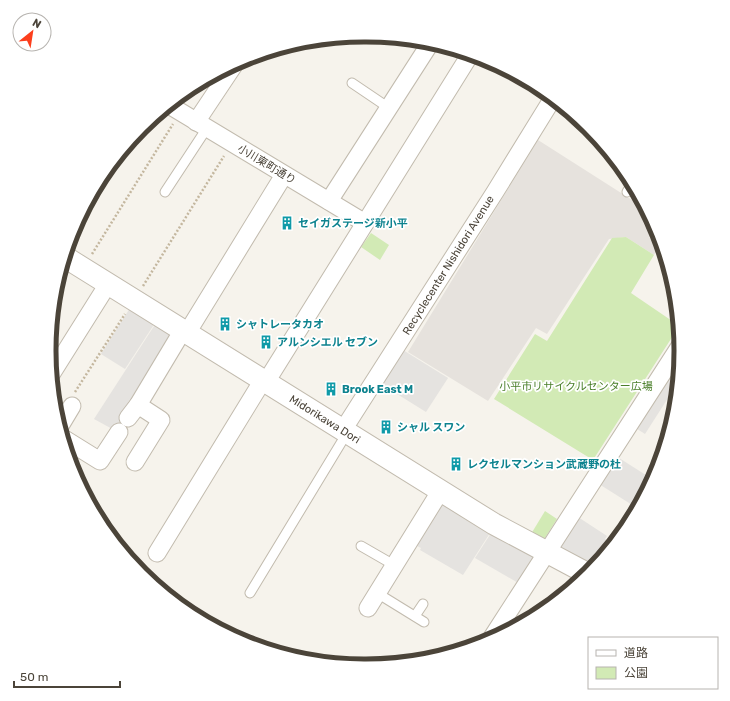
<svg xmlns="http://www.w3.org/2000/svg" width="730" height="701" viewBox="0 0 730 701" font-family="Rubik,'Noto Sans JP',sans-serif">
<style>
.industrial{fill:#e6e2dd}
.green{fill:#d2eab5}
.parking{fill:#e5e3e0}
.lines{fill:none;stroke-linecap:round;stroke-linejoin:round}
.service-casing{stroke:#c2bbae;stroke-width:11}
.minor-casing{stroke:#c2bbae;stroke-width:19}
.tertiary-casing{stroke:#c2bbae;stroke-width:23}
.path{stroke:#c4b79f;stroke-width:2.5;stroke-dasharray:2 2;stroke-linecap:butt}
.service{stroke:#fff;stroke-width:9}
.minor{stroke:#fff;stroke-width:17}
.tertiary{stroke:#fff;stroke-width:21}
.labels{text-anchor:middle;stroke-width:3.5;stroke-linejoin:round;paint-order:stroke}
.street-label{font-size:11px;fill:#4b4439;stroke:#fff}
.culture-label{font-size:11px;font-weight:bold;fill:#0d838f;stroke:#fff;text-anchor:start}
.park-label{font-size:11px;fill:#4a7f2a;stroke:#fff}
.rim{fill:none;stroke:#4b4439;stroke-width:5}
</style>
<rect width="100%" height="100%" fill="#f6f3ec"/>
<path class="industrial" d="M 538,140 L 640,205 L 638,209 L 649,216 L 657,230 L 661,244 L 654,255 L 626,237 L 609,239 L 547,334 L 536,328 L 488,401 L 408,352 Z"/>
<g class="green">
<path d="M 371,233 L 389,245 L 380,260 L 361,247 Z"/>
<path d="M 626,237 L 654,255 L 631,293 L 678,325 L 678,328 L 593,460 L 494,399 L 535,334 L 547,341 L 612,238 Z"/>
<path d="M 545,511 L 557,519 L 543,541 L 531,534 Z"/>
</g>
<g class="parking">
<path d="M 130,308 L 155,323 L 125,369 L 101,354 Z"/>
<path d="M 156,323 L 172,333 L 173,338 L 116,431 L 94,419 Z"/>
<path d="M 403,350 L 448,378 L 426,412 L 381,384 Z"/>
<path d="M 680,360 L 677,384 L 645,434 L 634,427 Z"/>
<path d="M 616,456 L 652,479 L 637,508 L 599,484 Z"/>
<path d="M 445,503 L 490,533 L 463,575 L 420,550 L 421,548 L 415,545 L 440,504 Z"/>
<path d="M 578,517 L 607,536 L 605,539 L 612,544 L 593,567 L 563,551 L 561,542 Z"/>
<path d="M 491,533 L 532,555 L 534,561 L 520,584 L 475,558 Z"/>
</g>
<g class="lines">
<g class="service-casing">
<g id="service">
<path d="M 352,83 L 389,108"/>
<path d="M 165,192 L 207,128"/>
<path d="M 627,192 L 632,184"/>
<path d="M 361,546 L 394,565"/>
<path d="M 250,593 L 347,433"/>
<path d="M 377,593 L 424,622"/>
<path d="M 415,616 L 423,604"/>
</g>
</g>
<g class="minor-casing">
<g id="minor">
<path d="M 169,105 L 365,223"/>
<path d="M 196,122 L 234,65"/>
<path d="M 329,201 L 431,42"/>
<path d="M 187,333 L 284,175"/>
<path d="M 52,373 L 108,284"/>
<path d="M 266,382 L 468,58 L 466,53"/>
<path d="M 128,418 L 138,405 L 183,330"/>
<path d="M 60,426 L 72,406"/>
<path d="M 343,430 L 495,192 L 553,98"/>
<path d="M 63,438 L 100,461 L 119,432"/>
<path d="M 135,462 L 161,420 L 138,405"/>
<path d="M 157,553 L 263,380"/>
<path d="M 368,608 L 441,490"/>
<path d="M 491,639 L 680,346"/>
</g>
</g>
<g class="tertiary-casing">
<path id="tertiary" d="M 65,257 L 494,524 L 588,574"/>
</g>
<g class="path">
<path d="M 92,254 L 173,124"/>
<path d="M 143,286 L 224,156"/>
<path d="M 75,392 L 125,314"/>
</g>
<use href="#service" class="service"/>
<use href="#minor" class="minor"/>
<use href="#tertiary" class="tertiary"/>
</g>
<defs>
<g id="building-bare" transform="scale(1.08)"><path d="M-4-6H4V6H1V3H-1V6H-4ZM-2.5-4.3h1.7v1.8h-1.7ZM.8-4.3h1.7v1.8H.8ZM-2.5-1h1.7V.8h-1.7ZM.8-1h1.7V.8H.8Z" fill="#0f9aa8" stroke="#fff" stroke-width="2.5" paint-order="stroke"/></g>
</defs>
<g fill-rule="evenodd">
<use href="#building-bare" x="287" y="223"/>
<use href="#building-bare" x="225" y="324"/>
<use href="#building-bare" x="266" y="342"/>
<use href="#building-bare" x="331" y="389"/>
<use href="#building-bare" x="386" y="427"/>
<use href="#building-bare" x="456" y="464"/>
</g>
<g class="labels">
<g class="street-label">
<text transform="translate(267 164) rotate(31)" y="4">小川東町通り</text>
<text transform="translate(448 265) rotate(-58)" y="4">Recyclecenter Nishidori Avenue</text>
<text transform="translate(325 419) rotate(32)" y="4">Midorikawa Dori</text>
</g>
<g class="culture-label">
<text x="298" y="227">セイガステージ新小平</text>
<text x="236" y="328">シャトレータカオ</text>
<text x="277" y="346">アルンシエル セブン</text>
<text x="342" y="393">Brook East M</text>
<text x="397" y="431">シャル スワン</text>
<text x="467" y="468">レクセルマンション武蔵野の杜</text>
</g>
<g class="park-label">
<text x="576" y="390">小平市リサイクルセンター広場</text>
</g>
</g>
<path d="M0 0H730V701H0ZM364 42H366A308 308 0 0 1 674 350V351A308 308 0 0 1 366 659H364A308 308 0 0 1 56 351V350A308 308 0 0 1 364 42Z" fill="#fff" fill-rule="evenodd"/>
<path class="rim" d="M364 42H366A308 308 0 0 1 674 350V351A308 308 0 0 1 366 659H364A308 308 0 0 1 56 351V350A308 308 0 0 1 364 42Z"/>
<rect x="588" y="637" width="130" height="52" fill="#ffffff" stroke="#b7b4b0"/>
<rect x="596" y="650" width="20" height="6" fill="#ffffff" stroke="#b7b4b0"/>
<text x="624" y="657" font-size="12" fill="#4b4439">道路</text>
<rect x="596" y="667" width="20" height="12" fill="#d2eab5" stroke="#b7b4b0"/>
<text x="624" y="677" font-size="12" fill="#4b4439">公園</text>
<g transform="translate(32 32) rotate(30)"><circle r="19" fill="#ffffff" stroke="#b7b4b0"/>
<path d="M0-3L7 15L0 10L-7 15Z" fill="#fc3f1d"/>
<text y="-6" font-size="11" font-weight="bold" text-anchor="middle" fill="#4b4439">N</text>
</g>
<path d="M14 681v6h106v-6" fill="none" stroke="#4b4439" stroke-width="2"/>
<text x="20" y="681" font-size="12" fill="#4b4439" stroke="#ffffff" stroke-width="3" paint-order="stroke">50 m</text>
</svg>
